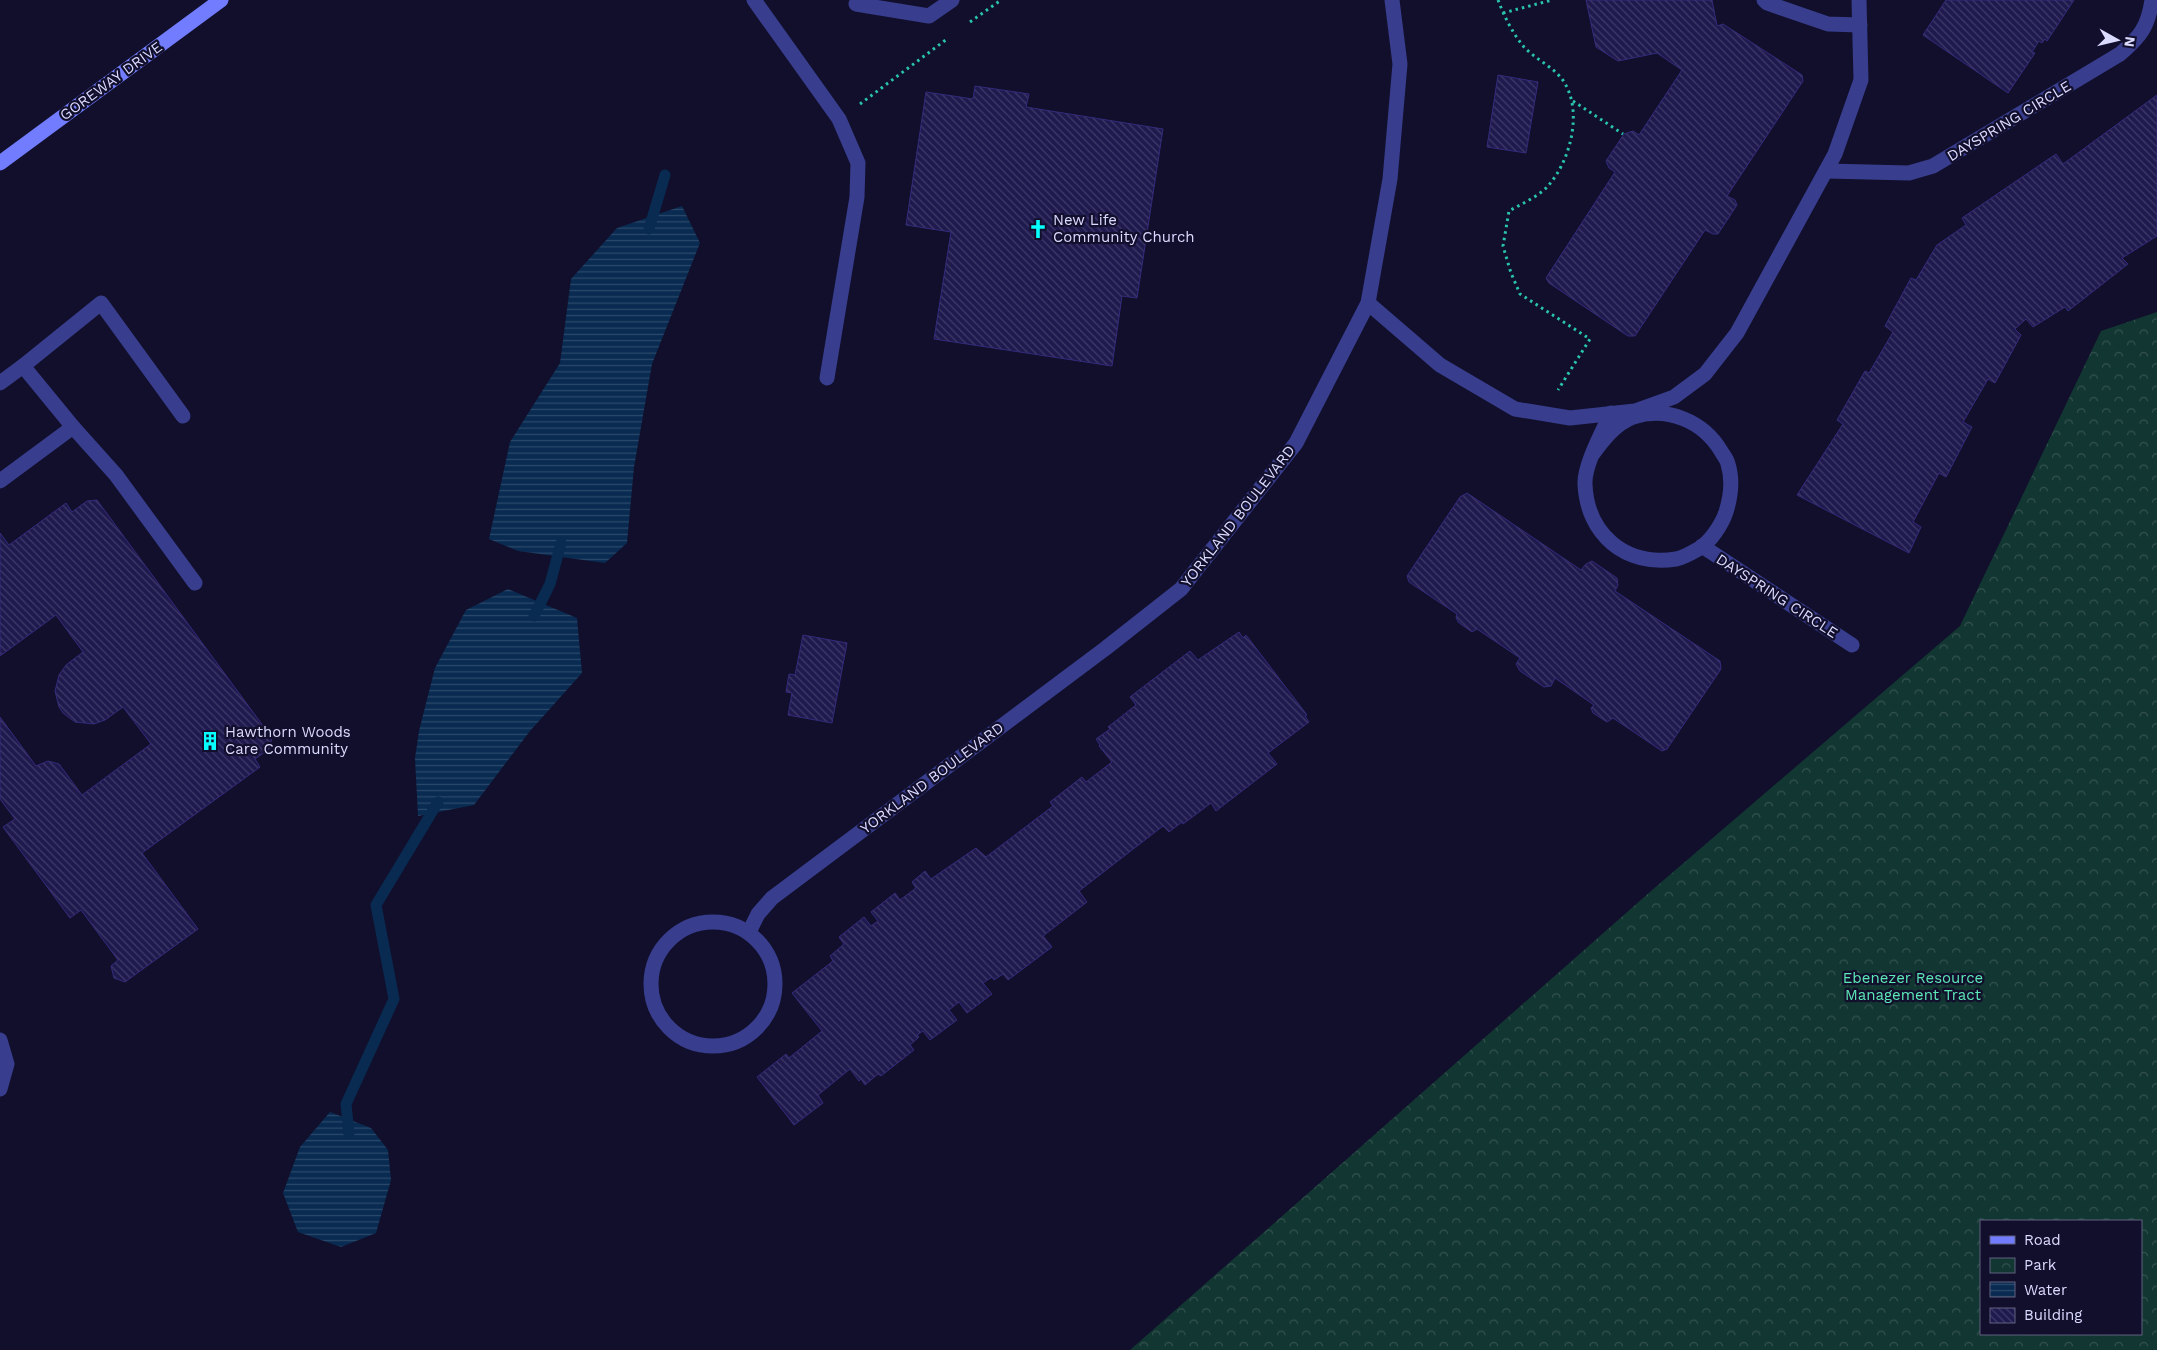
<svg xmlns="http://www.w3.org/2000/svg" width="2157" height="1350" viewBox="0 0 2157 1350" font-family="'Work Sans',sans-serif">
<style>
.park{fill:url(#park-crowns);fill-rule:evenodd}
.water{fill:url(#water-rules)}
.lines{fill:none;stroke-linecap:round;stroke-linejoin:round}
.stream{stroke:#092b51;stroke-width:11}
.building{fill:url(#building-back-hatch);stroke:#332b7b}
.path{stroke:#29c4ab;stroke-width:3;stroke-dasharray:2.5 4;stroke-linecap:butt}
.lane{stroke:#383d8d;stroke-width:15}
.street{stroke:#383d8d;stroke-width:15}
.secondary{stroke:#717cff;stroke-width:15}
.labels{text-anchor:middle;stroke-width:4.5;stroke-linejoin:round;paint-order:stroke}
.street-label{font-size:15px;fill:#dbdaff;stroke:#110f2c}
.poi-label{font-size:15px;fill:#dbdaff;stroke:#110f2c;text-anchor:start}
.park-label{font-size:15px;fill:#5de8b7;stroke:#110f2c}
</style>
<defs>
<pattern id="park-crowns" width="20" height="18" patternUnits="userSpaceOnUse" patternTransform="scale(1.25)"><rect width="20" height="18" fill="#123631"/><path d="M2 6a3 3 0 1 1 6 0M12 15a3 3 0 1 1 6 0" fill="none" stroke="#345250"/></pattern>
<pattern id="water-rules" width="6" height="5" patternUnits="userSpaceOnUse" patternTransform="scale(1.25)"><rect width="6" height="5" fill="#092b51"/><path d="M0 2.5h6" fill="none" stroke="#2c496b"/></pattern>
<pattern id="building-back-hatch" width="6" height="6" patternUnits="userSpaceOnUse" patternTransform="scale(1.25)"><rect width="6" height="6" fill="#1f1a4e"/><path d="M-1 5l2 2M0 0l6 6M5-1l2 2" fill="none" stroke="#3f3b69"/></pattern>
</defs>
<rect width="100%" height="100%" fill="#110f2c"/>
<path class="park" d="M 2157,312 L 2157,1350 L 1130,1350 L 1651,891 L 1960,626 L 2101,331 ZM 1981,1221 L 2141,1221 L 2141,1334 L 1981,1334 Z"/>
<g class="water">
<path d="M 682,206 L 700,243 L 652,364 L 634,467 L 627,543 L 605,563 L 518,551 L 489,539 L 510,442 L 560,363 L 571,279 L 617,228 Z"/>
<path d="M 508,589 L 577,618 L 582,673 L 530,731 L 474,805 L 418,816 L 415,758 L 419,731 L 435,668 L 466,610 Z"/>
<path d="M 330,1112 L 371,1128 L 388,1150 L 391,1180 L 376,1233 L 341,1247 L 298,1232 L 283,1193 L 300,1147 Z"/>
</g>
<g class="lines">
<g class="stream">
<path d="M 649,229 L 665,175"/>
<path d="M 534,616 L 550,584 L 561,543"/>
<path d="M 349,1134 L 346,1104 L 394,999 L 376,905 L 438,802"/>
</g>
</g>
<g class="building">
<path d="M 1586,0 L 1712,0 L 1717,26 L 1723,24 L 1802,75 L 1803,81 L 1727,196 L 1735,200 L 1737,205 L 1718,234 L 1713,234 L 1705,230 L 1635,336 L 1628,336 L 1549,283 L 1546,278 L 1615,172 L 1609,168 L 1606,161 L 1624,134 L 1633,131 L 1639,135 L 1682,70 L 1657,53 L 1618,61 L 1596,47 Z"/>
<path d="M 1946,0 L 2074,0 L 2047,41 L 2045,39 L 2042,43 L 2039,41 L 2032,52 L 2035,53 L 2008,93 L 1923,35 Z"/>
<path d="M 1498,75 L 1538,82 L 1526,153 L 1487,147 Z"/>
<path d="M 975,86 L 1029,94 L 1026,107 L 1163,129 L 1137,298 L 1122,296 L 1112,366 L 934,339 L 951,232 L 906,225 L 926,92 L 973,99 Z"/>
<path d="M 2157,95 L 2157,236 L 2122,258 L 2128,264 L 2068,311 L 2065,307 L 2033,327 L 2026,319 L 2015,329 L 2021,335 L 1995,383 L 1988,379 L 1963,422 L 1972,427 L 1946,477 L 1939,473 L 1913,522 L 1921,527 L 1909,553 L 1797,495 L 1843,424 L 1837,420 L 1865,371 L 1869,373 L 1893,332 L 1885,326 L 1911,278 L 1916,280 L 1937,245 L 1966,225 L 1962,218 L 2056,154 L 2063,164 Z"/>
<path d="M 1467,493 L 1581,570 L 1586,564 L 1592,561 L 1617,578 L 1618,585 L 1615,591 L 1720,661 L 1721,669 L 1667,749 L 1662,751 L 1613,718 L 1607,722 L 1593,713 L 1591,708 L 1594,705 L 1555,678 L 1551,686 L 1544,687 L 1520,671 L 1516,664 L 1520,658 L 1477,629 L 1472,632 L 1458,622 L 1456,617 L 1457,614 L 1409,582 L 1407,576 L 1460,497 Z"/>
<path d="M 97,500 L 272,738 L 269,749 L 255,759 L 260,767 L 142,853 L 198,929 L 125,982 L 114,978 L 111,966 L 118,960 L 81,910 L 70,918 L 3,827 L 15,819 L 0,799 L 0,717 L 36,766 L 48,761 L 59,764 L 82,795 L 151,744 L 123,707 L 105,720 L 94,724 L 75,722 L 63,713 L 59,707 L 55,691 L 59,675 L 66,665 L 83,652 L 56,615 L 0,656 L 0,533 L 9,545 L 66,503 L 72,512 L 87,501 Z"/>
<path d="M 1239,632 L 1243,638 L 1246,635 L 1307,715 L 1305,716 L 1309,722 L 1268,753 L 1277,764 L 1216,811 L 1211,803 L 1183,824 L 1182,822 L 1169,832 L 1163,826 L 1079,891 L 1087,902 L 1043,936 L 1052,947 L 1008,980 L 1003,974 L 994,980 L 992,977 L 983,983 L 992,994 L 967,1013 L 959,1002 L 949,1010 L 957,1020 L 930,1040 L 923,1031 L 917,1035 L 919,1037 L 910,1045 L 914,1050 L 881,1076 L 878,1074 L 865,1085 L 861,1079 L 859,1081 L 850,1069 L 818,1095 L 823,1103 L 794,1125 L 757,1077 L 786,1054 L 789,1058 L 822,1031 L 792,993 L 833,961 L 830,956 L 844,944 L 839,937 L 864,917 L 871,926 L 878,921 L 871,912 L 895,893 L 900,900 L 916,888 L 912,882 L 925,871 L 931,879 L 976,848 L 986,857 L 1053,806 L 1050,802 L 1082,777 L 1086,782 L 1112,762 L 1099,746 L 1100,745 L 1096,739 L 1110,729 L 1108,727 L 1136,705 L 1130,697 L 1190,651 L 1198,660 Z"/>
<path d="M 803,635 L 847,643 L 832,723 L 788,715 L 792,693 L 786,692 L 789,674 L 795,675 Z"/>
</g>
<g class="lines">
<g class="path">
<path d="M 1498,0 C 1504,16 1513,34 1524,47 C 1535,59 1552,66 1562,79 C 1584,109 1571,160 1548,186 C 1538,197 1521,204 1509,211 L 1503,246 L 1511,273 L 1520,294 L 1590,339 L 1558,390"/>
<path d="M 1503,13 L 1552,0"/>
<path d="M 970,22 L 1001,0"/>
<path d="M 1573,101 L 1623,134"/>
<path d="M 860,104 L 947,39"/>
</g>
<g class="lane">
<path d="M 754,0 L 839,119 L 858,163 L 857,197 L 827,378"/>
<path d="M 856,4 L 929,16 L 952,0"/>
<path d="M 23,366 L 101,303 L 183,416"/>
<path d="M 0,383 L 23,366 L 73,427 L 0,481"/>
<path d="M 73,427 L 116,475 L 195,583"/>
<path d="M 0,1040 L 7,1064 L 0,1089"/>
</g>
<g class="street">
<path d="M 1764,0 L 1767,3 L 1828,24 L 1860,25"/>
<path d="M 1827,171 L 1909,173 L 1933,166 L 2120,54 C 2140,37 2148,27 2152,0"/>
<path d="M 1368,303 L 1440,365 L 1515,409 L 1570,418 L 1635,411 L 1674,397 L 1705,374 L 1737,333 L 1835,154 L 1861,80 L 1859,0"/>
<path d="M 1592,455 C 1603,440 1615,424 1633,417 C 1667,406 1703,421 1721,451 C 1723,455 1727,459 1728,464 C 1733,480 1731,496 1726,512 C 1722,524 1711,541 1700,548 C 1693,552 1683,558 1676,559 C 1625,567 1587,534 1585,484 C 1584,465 1603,431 1611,413"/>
<path d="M 1702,546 L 1852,645"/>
<circle cx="713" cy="984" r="62"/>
<path d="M 749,932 L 758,914 L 772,898 L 1106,648 L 1181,589 L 1296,443 L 1368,303 L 1390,179 L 1400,64 L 1392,0"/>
</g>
<path class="secondary" d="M 0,163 L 221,0"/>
</g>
<defs>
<g id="church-bare" transform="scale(1.5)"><path d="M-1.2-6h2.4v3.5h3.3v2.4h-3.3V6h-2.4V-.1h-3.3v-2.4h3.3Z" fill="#06ffff" stroke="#110f2c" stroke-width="2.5" paint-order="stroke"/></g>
<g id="building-bare" transform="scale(1.5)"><path d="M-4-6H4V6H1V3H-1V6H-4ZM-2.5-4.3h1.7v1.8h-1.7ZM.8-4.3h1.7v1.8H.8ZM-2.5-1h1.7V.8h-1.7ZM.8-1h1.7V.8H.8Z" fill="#06ffff" stroke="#110f2c" stroke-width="2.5" paint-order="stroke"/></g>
</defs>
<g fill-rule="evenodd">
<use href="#church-bare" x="1038" y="229"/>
<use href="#building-bare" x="210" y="741"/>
</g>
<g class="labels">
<g class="street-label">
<text transform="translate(111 81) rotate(-36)" y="5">GOREWAY DRIVE</text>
<text transform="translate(2009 121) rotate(-31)" y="5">DAYSPRING CIRCLE</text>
<text transform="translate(1238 516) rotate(-52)" y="5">YORKLAND BOULEVARD</text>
<text transform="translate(1777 596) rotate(33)" y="5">DAYSPRING CIRCLE</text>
<text transform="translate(932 778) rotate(-37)" y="5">YORKLAND BOULEVARD</text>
</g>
<g class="poi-label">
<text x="1053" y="225">New Life<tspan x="1053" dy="17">Community Church</tspan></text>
<text x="225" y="737">Hawthorn Woods<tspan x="225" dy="17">Care Community</tspan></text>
</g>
<g class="park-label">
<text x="1913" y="983">Ebenezer Resource<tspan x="1913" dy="17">Management Tract</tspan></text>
</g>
</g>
<rect x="1980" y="1220" width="162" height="115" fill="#110f2c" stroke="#626080"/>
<rect x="1990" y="1236" width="25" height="8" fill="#717cff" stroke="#626080"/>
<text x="2024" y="1245" font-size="15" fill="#dbdaff">Road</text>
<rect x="1990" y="1258" width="25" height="15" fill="url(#park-crowns)" stroke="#626080"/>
<text x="2024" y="1270" font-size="15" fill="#dbdaff">Park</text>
<rect x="1990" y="1282" width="25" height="15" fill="url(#water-rules)" stroke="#626080"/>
<text x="2024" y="1295" font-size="15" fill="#dbdaff">Water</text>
<rect x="1990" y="1308" width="25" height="15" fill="url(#building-back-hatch)" stroke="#626080"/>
<text x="2024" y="1320" font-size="15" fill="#dbdaff">Building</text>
<g transform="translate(2117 40) rotate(98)" stroke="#110f2c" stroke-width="4" paint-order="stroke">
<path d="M0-4L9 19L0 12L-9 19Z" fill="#dbdaff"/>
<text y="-8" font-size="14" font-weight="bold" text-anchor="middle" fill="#dbdaff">N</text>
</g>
</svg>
